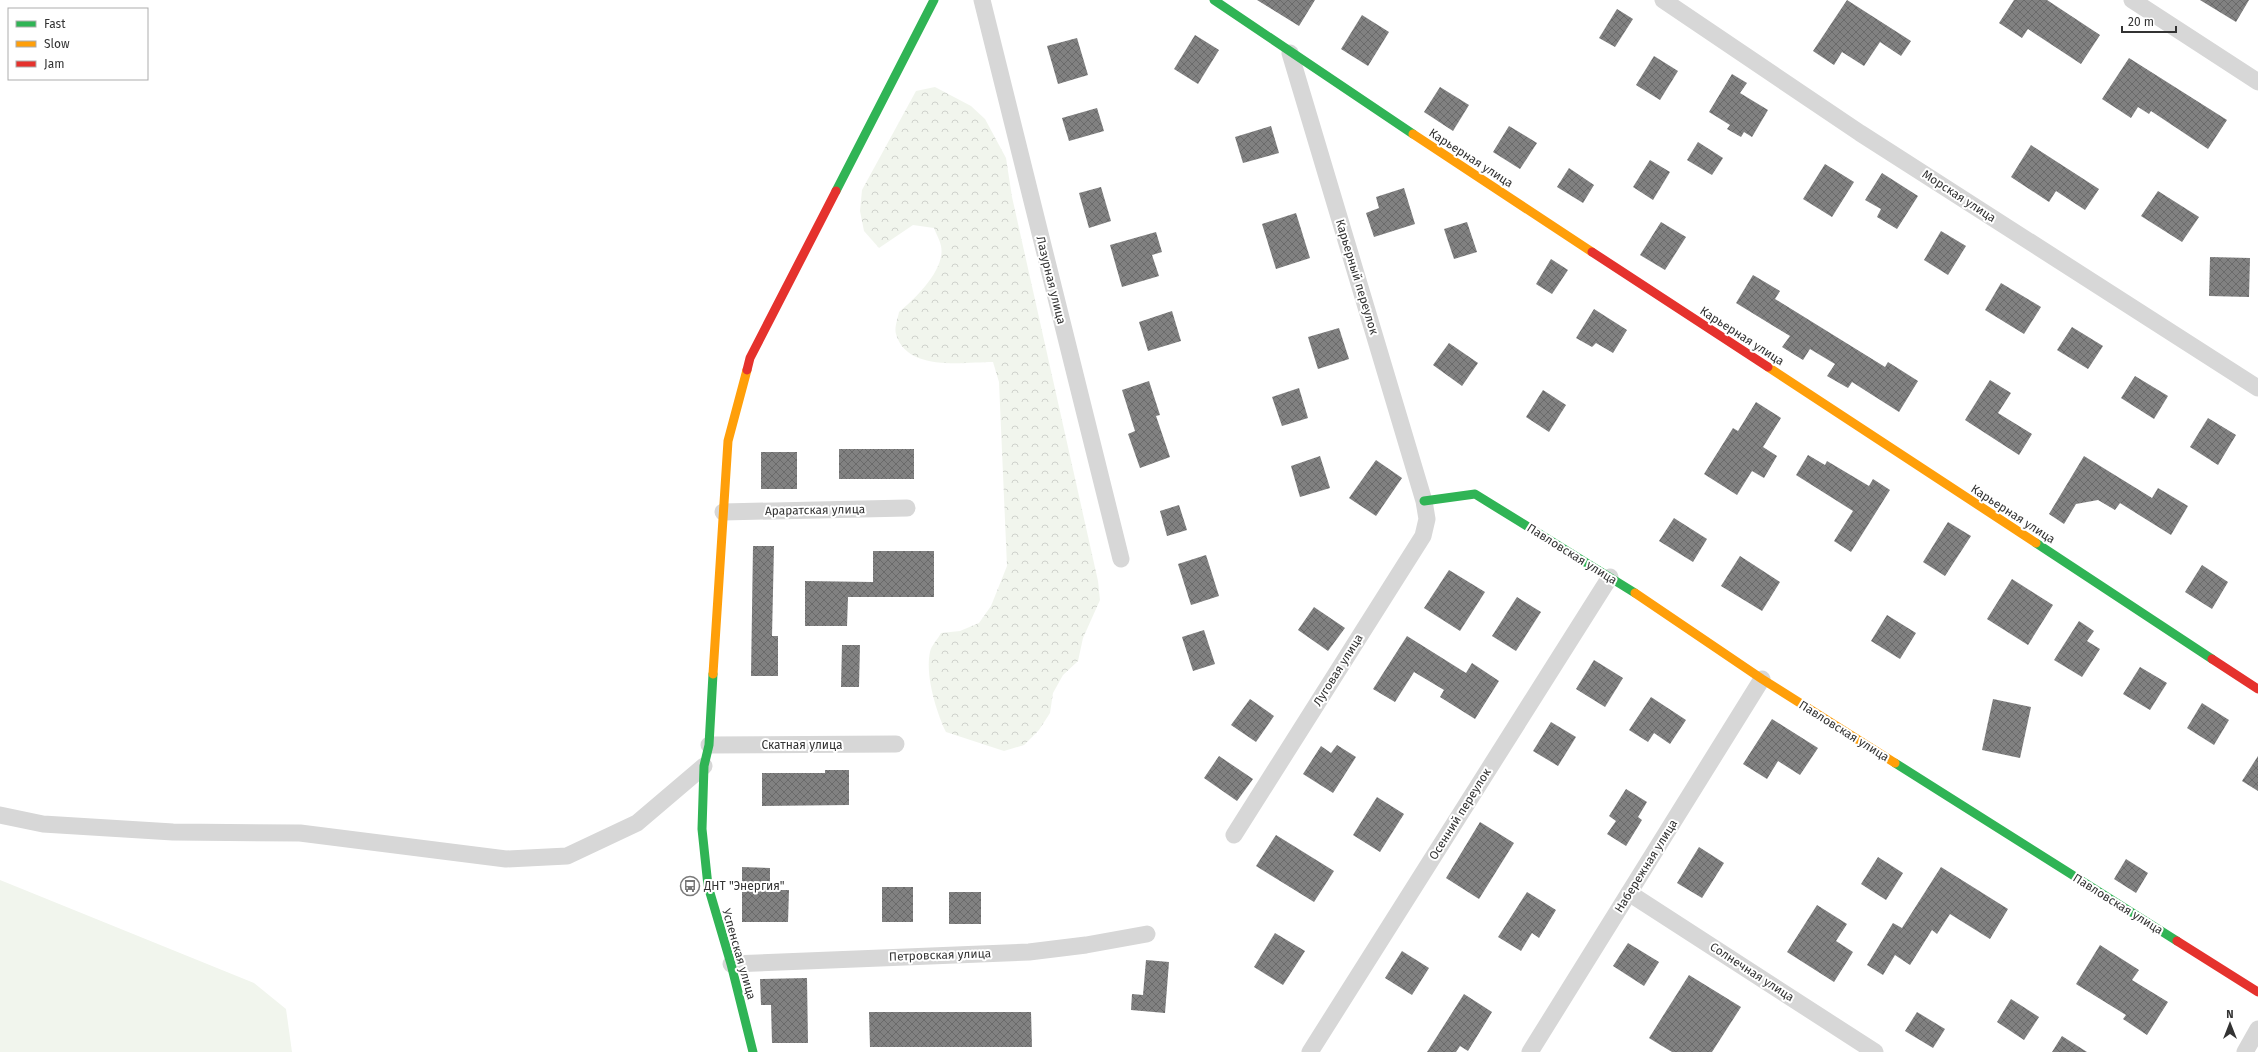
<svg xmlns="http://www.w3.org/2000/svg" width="2258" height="1052" viewBox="0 0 2258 1052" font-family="'Fira Sans',sans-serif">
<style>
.green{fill:#f1f5ed}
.forest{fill:url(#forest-crowns)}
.building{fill:url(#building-cross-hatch)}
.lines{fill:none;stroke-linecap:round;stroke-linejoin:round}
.street{stroke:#d7d7d7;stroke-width:17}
.fast{stroke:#30b455;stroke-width:9}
.slow{stroke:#ff9f0a;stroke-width:9}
.jam{stroke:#e5322d;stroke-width:9}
.labels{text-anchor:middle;stroke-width:4;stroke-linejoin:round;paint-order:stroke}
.street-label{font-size:12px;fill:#333;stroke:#fff}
.poi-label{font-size:12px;fill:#333;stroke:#fff;text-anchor:start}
</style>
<defs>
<pattern id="forest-crowns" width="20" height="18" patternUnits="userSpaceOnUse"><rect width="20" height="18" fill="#f1f5ed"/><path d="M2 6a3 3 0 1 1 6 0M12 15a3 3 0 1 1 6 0" fill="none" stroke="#cfd2cc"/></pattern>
<pattern id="building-cross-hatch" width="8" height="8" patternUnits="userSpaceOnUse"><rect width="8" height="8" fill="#818181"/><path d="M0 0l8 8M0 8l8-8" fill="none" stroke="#6a6a6a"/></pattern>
</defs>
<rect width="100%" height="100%" fill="#fff"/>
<path class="green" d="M 0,880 L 254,983 L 286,1009 L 292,1052 L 0,1052 Z"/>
<path class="forest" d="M 935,87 L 971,106 L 985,119 L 1006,158 L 1012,197 L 1098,581 L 1100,600 L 1083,638 L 1078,661 L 1063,675 L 1053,693 L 1050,713 L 1039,730 L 1024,745 L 1004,751 L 946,732 C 936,711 925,675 930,652 C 931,646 938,639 941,633 L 960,631 L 979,623 L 991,606 L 1007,566 L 999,382 L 993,362 C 962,362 907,372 896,334 C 894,328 898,318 899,312 C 915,299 946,269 941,246 C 940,240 936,234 934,228 L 913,225 L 879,248 L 864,231 L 860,211 L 862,190 L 916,91 Z"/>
<g class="building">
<path d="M 1257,0 L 1315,0 L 1299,26 Z"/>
<path d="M 1847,0 L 1911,41 L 1901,56 L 1880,42 L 1864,66 L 1842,52 L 1834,65 L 1813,51 Z"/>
<path d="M 2014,0 L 2047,0 L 2100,35 L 2081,64 L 2028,29 L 2022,38 L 1999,23 Z"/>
<path d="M 2200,0 L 2249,0 L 2236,22 Z"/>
<path d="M 1617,9 L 1633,19 L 1615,47 L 1599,38 Z"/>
<path d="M 1362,15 L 1389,32 L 1368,66 L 1341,49 Z"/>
<path d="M 1195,35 L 1219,50 L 1198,84 L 1174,69 Z"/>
<path d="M 1077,38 L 1088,75 L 1058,84 L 1047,46 Z"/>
<path d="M 1654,56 L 1678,71 L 1660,100 L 1636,85 Z"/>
<path d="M 2129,58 L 2227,120 L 2208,149 L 2151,111 L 2149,114 L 2138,107 L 2131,118 L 2102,99 Z"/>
<path d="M 1732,74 L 1747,83 L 1740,93 L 1768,110 L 1752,137 L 1744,132 L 1741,137 L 1727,129 L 1730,125 L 1709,112 Z"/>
<path d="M 1440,87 L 1469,105 L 1453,131 L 1424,112 Z"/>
<path d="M 1097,108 L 1104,131 L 1069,141 L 1062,118 Z"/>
<path d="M 1271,126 L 1279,153 L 1243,163 L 1235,137 Z"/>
<path d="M 1509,126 L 1537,143 L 1520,169 L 1493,152 Z"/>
<path d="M 1698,142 L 1723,158 L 1712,175 L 1687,160 Z"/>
<path d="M 2031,145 L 2099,189 L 2085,210 L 2056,191 L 2049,202 L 2011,177 Z"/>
<path d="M 1650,160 L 1670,172 L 1653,200 L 1633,187 Z"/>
<path d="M 1825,164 L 1854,182 L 1832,217 L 1803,199 Z"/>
<path d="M 1569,168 L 1594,185 L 1583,203 L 1557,187 Z"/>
<path d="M 1882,173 L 1918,196 L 1897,229 L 1877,217 L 1881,209 L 1865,200 Z"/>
<path d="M 1101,187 L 1111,221 L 1089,228 L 1079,193 Z"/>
<path d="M 1404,188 L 1415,224 L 1374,237 L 1366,213 L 1379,208 L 1376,197 Z"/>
<path d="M 2158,191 L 2199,217 L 2182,242 L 2141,216 Z"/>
<path d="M 1296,213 L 1310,258 L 1276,269 L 1262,224 Z"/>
<path d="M 1467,222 L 1477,252 L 1454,259 L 1444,229 Z"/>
<path d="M 1661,222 L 1686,237 L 1665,270 L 1640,255 Z"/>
<path d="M 1941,231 L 1966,246 L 1948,275 L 1924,260 Z"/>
<path d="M 1156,232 L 1162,252 L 1152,255 L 1159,276 L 1122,287 L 1110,245 Z"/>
<path d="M 2210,257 L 2250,258 L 2249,297 L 2209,296 Z"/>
<path d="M 1551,259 L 1568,270 L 1552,294 L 1536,284 Z"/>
<path d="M 1753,275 L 1780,291 L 1775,299 L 1885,367 L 1888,362 L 1918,381 L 1899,412 L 1852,382 L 1848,388 L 1827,376 L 1835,364 L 1810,349 L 1803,360 L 1782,347 L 1790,336 L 1736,303 Z"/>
<path d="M 2001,283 L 2041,307 L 2024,334 L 1985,310 Z"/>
<path d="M 1594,309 L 1627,330 L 1613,353 L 1596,343 L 1592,347 L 1576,338 Z"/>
<path d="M 1172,311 L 1181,341 L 1148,351 L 1139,322 Z"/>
<path d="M 2072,327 L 2103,346 L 2088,369 L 2057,350 Z"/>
<path d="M 1339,328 L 1349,359 L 1318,369 L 1308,337 Z"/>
<path d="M 1449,343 L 1478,363 L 1462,386 L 1433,365 Z"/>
<path d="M 2135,376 L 2168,396 L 2154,419 L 2121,398 Z"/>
<path d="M 1990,380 L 2011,393 L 1998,413 L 2032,434 L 2019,455 L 1965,420 Z"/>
<path d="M 1149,381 L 1160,415 L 1156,416 L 1170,457 L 1140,468 L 1128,434 L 1135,431 L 1122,390 Z"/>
<path d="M 1299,388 L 1308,418 L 1282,426 L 1272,397 Z"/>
<path d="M 1543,390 L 1566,405 L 1549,432 L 1526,417 Z"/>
<path d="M 1756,402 L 1781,418 L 1763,447 L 1777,456 L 1764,478 L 1752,471 L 1737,495 L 1704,474 L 1733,428 L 1738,431 Z"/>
<path d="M 2208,418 L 2236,435 L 2218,465 L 2190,447 Z"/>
<rect x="839" y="449" width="75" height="30"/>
<rect x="761" y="452" width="36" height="37"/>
<path d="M 1808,455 L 1825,465 L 1827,461 L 1869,486 L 1873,479 L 1890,490 L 1851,552 L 1834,541 L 1853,511 L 1796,475 Z"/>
<path d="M 1320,456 L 1330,488 L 1300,497 L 1291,466 Z"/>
<path d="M 2084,456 L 2152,498 L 2158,488 L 2188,506 L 2171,535 L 2120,503 L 2115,510 L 2098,500 L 2076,504 L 2064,524 L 2049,514 Z"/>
<path d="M 1376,460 L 1402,478 L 1376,516 L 1349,498 Z"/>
<path d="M 1179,505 L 1187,530 L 1167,536 L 1160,511 Z"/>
<path d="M 1674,518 L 1707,539 L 1693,562 L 1659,541 Z"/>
<path d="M 1948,522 L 1971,536 L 1945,576 L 1923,562 Z"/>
<path d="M 753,546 L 774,546 L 772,636 L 778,636 L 778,676 L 751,676 Z"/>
<path d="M 873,551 L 934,551 L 934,597 L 848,597 L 847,626 L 805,626 L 805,581 L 873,582 Z"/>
<path d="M 1206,555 L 1219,596 L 1191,605 L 1178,564 Z"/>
<path d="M 1740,556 L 1780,582 L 1762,611 L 1721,586 Z"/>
<path d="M 2202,565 L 2228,582 L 2212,609 L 2185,592 Z"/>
<path d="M 1449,570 L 1485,592 L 1460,631 L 1424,608 Z"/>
<path d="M 2012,579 L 2053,605 L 2028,645 L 1987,619 Z"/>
<path d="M 1517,597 L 1541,612 L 1516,651 L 1492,636 Z"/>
<path d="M 1314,607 L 1345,628 L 1328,651 L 1298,630 Z"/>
<path d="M 1887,615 L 1916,633 L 1900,659 L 1871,641 Z"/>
<path d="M 2079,621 L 2094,631 L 2087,641 L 2100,649 L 2082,677 L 2054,660 Z"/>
<path d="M 1204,630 L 1215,664 L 1193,671 L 1182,637 Z"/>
<path d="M 1407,636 L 1466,673 L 1472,663 L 1499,681 L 1475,719 L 1440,697 L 1444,690 L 1414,672 L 1395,702 L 1373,689 Z"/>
<path d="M 842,645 L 860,645 L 859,687 L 841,687 Z"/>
<path d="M 1594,660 L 1623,678 L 1605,707 L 1576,689 Z"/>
<path d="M 2140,667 L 2167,683 L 2150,710 L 2123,694 Z"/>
<path d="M 1651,697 L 1686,720 L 1670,744 L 1654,733 L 1648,742 L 1629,730 Z"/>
<path d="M 1250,699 L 1274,716 L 1256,742 L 1231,725 Z"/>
<path d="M 1993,699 L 2031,707 L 2020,758 L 1982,750 Z"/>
<path d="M 2202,703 L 2229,720 L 2214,745 L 2187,728 Z"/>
<path d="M 1772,719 L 1818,748 L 1800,775 L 1778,761 L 1767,779 L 1743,764 Z"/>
<path d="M 1551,722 L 1576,737 L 1558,766 L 1533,751 Z"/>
<path d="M 1337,745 L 1356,757 L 1333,793 L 1303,774 L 1321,746 L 1331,753 Z"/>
<path d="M 1219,756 L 1253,779 L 1237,801 L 1204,778 Z"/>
<path d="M 2258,756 L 2258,791 L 2242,781 Z"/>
<path d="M 825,770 L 849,770 L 849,805 L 762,806 L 762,773 L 825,773 Z"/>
<path d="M 1626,789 L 1647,802 L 1638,817 L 1642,820 L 1626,846 L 1607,834 L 1616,821 L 1609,816 Z"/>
<path d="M 1377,797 L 1404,814 L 1380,852 L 1353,835 Z"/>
<path d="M 1480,822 L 1514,843 L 1479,899 L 1446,878 Z"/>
<path d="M 1276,835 L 1334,871 L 1314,902 L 1256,866 Z"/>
<path d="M 1699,847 L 1724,863 L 1702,898 L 1677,883 Z"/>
<path d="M 1878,857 L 1903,873 L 1886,900 L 1861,884 Z"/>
<path d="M 2126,859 L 2148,873 L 2136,893 L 2114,879 Z"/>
<path d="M 742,867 L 770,868 L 770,890 L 789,890 L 788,922 L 742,922 Z"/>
<path d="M 1941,867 L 2008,909 L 1990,939 L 1950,914 L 1937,934 L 1932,930 L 1910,965 L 1895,955 L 1883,975 L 1867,965 L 1893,923 L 1902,928 Z"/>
<rect x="882" y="887" width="31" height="35"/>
<rect x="949" y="892" width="32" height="32"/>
<path d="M 1527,892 L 1556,910 L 1539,938 L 1532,933 L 1521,951 L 1498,937 Z"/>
<path d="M 1817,905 L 1847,924 L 1836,941 L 1853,952 L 1834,982 L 1787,952 Z"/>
<path d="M 1275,933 L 1305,951 L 1283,985 L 1254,967 Z"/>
<path d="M 1628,943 L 1659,962 L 1644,986 L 1613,966 Z"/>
<path d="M 2100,945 L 2139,970 L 2132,980 L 2168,1002 L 2147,1035 L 2123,1019 L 2126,1015 L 2076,984 Z"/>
<path d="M 1402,951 L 1429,968 L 1412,995 L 1385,978 Z"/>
<path d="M 1146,960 L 1169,962 L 1165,1013 L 1131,1010 L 1132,994 L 1143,995 Z"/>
<path d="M 1689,975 L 1741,1007 L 1712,1052 L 1672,1052 L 1649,1038 Z"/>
<path d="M 807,978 L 808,1043 L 772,1043 L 771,1005 L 761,1005 L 760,979 Z"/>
<path d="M 1464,994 L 1492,1012 L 1468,1051 L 1460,1046 L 1456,1052 L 1427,1052 Z"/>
<path d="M 2011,999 L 2039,1017 L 2024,1040 L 1997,1022 Z"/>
<path d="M 869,1012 L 1031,1012 L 1032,1047 L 870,1047 Z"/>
<path d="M 1917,1012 L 1945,1029 L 1933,1048 L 1905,1031 Z"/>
<path d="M 2062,1036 L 2087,1052 L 2052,1052 Z"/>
</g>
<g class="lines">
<g class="street">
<path d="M 982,0 L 1121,559"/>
<path d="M 1663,0 L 1860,133 L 2258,388"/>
<path d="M 2132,0 L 2258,82"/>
<path d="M 723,512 L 907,508"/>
<path d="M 709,745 L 896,744"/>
<path d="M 0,815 L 43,824 L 173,832 L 300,833 L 506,859 L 567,856 L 637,823 L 704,766"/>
<path d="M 1234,835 L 1423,536 L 1427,519 L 1424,501 L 1290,53"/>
<path d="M 1629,893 L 1875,1052"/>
<path d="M 731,964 L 1029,952 L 1086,945 L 1147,934"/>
<path d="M 1310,1052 L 1610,577"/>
<path d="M 1530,1052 L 1762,679"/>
<path d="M 2245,1052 L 2258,1029"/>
</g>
<g class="fast">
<path d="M 1214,0 L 1413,134"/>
<path d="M 836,191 L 934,0"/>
<path d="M 1424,501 L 1475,494 L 1635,593"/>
<path d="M 2036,543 L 2212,659"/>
<path d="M 713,674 L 709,745 L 704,766 L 702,829 L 708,886 L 731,964 L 753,1052"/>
<path d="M 1895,763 L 2177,941"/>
</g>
<g class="slow">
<path d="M 1413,134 L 1592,252"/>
<path d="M 1768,367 L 2036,543"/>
<path d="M 1635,593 L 1762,679 L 1895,763"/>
<path d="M 713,674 L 728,441 L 747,370"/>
</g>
<g class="jam">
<path d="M 1592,252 L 1768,367"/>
<path d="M 747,370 L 750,358 L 836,191"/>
<path d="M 2212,659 L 2258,689"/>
<path d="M 2177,941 L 2258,992"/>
</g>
</g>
<defs>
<g id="bus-ring" transform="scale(1)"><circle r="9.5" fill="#fff" stroke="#7a7a7a" stroke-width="1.5"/><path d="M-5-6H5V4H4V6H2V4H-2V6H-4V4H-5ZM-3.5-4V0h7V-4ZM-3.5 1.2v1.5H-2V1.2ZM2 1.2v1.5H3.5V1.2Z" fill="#7a7a7a"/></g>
</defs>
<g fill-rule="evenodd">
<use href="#bus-ring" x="690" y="886"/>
</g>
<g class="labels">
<g class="street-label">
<text transform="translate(1471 158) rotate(33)" y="4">Карьерная улица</text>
<text transform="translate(1959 196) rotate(33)" y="4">Морская улица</text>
<text transform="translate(1357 277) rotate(73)" y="4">Карьерный переулок</text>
<text transform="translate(1051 280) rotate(76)" y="4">Лазурная улица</text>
<text transform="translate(1742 336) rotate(33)" y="4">Карьерная улица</text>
<text transform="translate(815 510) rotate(-1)" y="4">Араратская улица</text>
<text transform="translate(2013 514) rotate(33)" y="4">Карьерная улица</text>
<text transform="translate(1572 554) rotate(32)" y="4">Павловская улица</text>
<text transform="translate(1338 670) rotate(-58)" y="4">Луговая улица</text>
<text transform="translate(1844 731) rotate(32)" y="4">Павловская улица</text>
<text x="802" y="749">Скатная улица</text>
<text transform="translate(1460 814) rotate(-58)" y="4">Осенний переулок</text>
<text transform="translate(1646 866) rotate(-58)" y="4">Набережная улица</text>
<text transform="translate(2118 904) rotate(32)" y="4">Павловская улица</text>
<text transform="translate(739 954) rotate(74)" y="4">Успенская улица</text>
<text transform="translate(940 955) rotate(-2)" y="4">Петровская улица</text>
<text transform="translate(1752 972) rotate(33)" y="4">Солнечная улица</text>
</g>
<g class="poi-label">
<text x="704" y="890">ДНТ "Энергия"</text>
</g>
</g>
<rect x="8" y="8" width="140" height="72" fill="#ffffff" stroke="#adadad"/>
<rect x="16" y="21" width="20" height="6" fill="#30b455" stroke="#adadad"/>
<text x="44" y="28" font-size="12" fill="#333333">Fast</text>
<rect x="16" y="41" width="20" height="6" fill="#ff9f0a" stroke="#adadad"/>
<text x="44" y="48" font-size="12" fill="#333333">Slow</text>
<rect x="16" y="61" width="20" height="6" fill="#e5322d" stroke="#adadad"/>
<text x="44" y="68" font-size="12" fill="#333333">Jam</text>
<g transform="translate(2230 1024)" stroke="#ffffff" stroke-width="3" paint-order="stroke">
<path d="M0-3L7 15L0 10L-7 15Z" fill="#333333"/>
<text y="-6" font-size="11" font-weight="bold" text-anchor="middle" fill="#333333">N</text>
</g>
<path d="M2122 26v6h54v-6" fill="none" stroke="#333333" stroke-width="2"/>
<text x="2128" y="26" font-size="12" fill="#333333" stroke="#ffffff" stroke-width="3" paint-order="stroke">20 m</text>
</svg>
